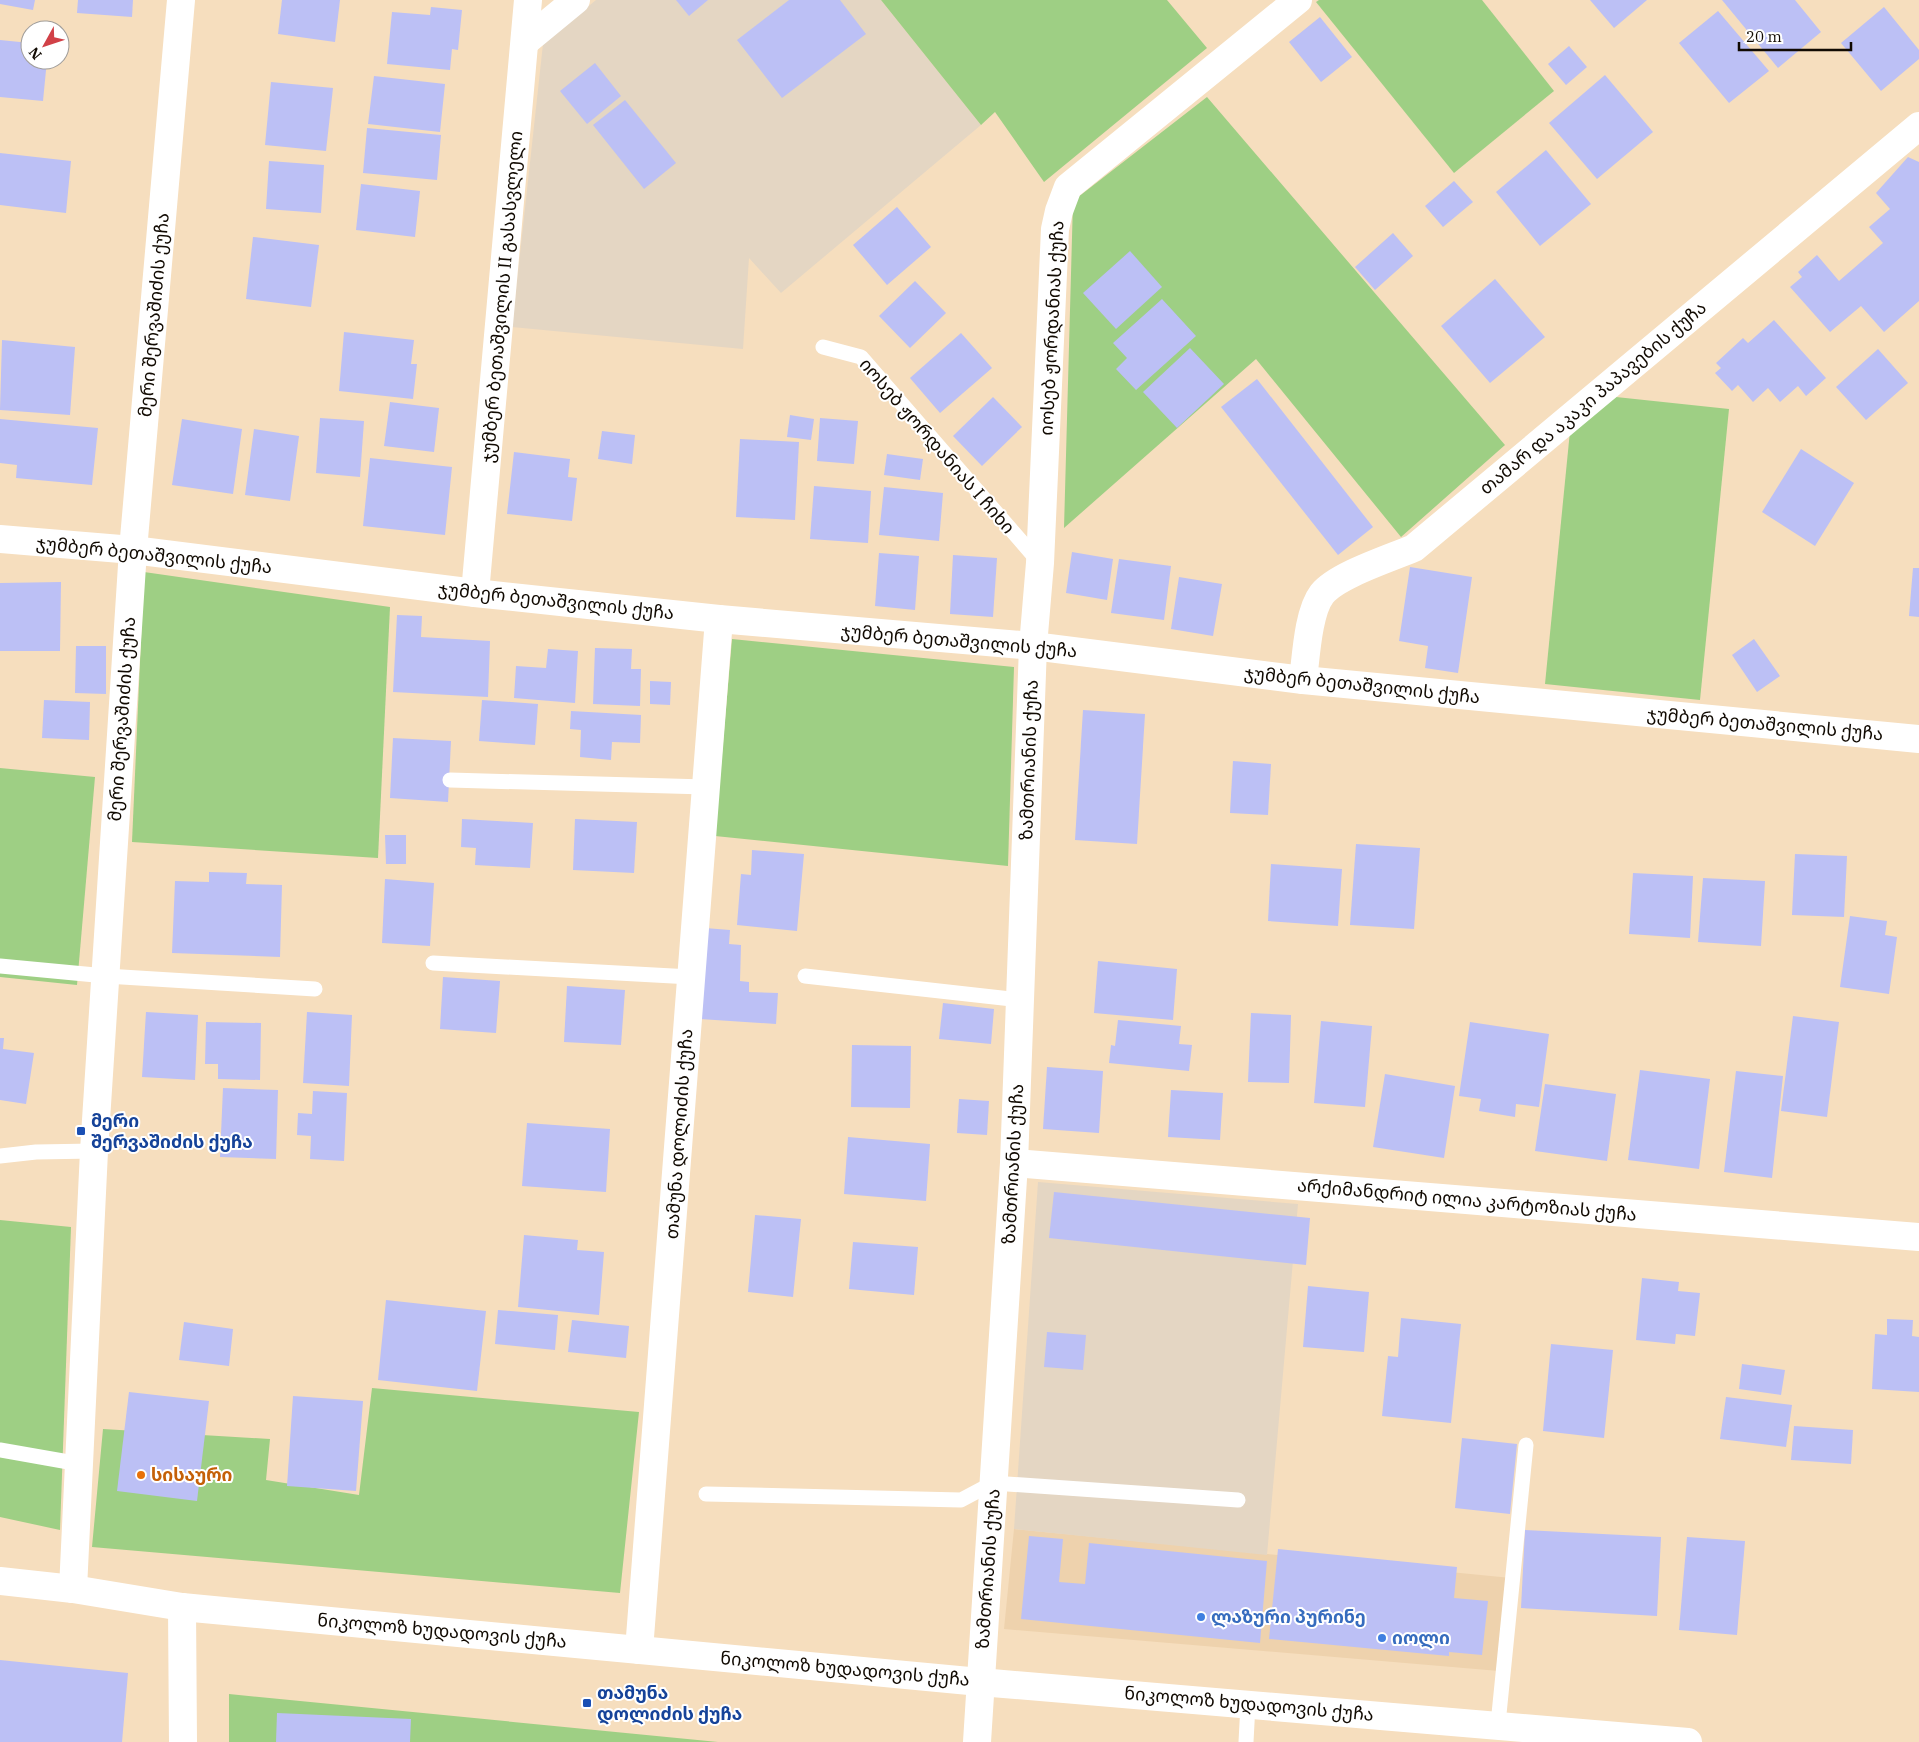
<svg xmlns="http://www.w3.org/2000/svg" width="1919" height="1742" viewBox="0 0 1919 1742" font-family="'IBM Plex Serif','Noto Sans Georgian',serif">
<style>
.built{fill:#eed2ad}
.industrial{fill:#e4d6c3}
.green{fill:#9ecf84}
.building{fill:#bcc0f5}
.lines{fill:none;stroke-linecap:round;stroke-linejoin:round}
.lane{stroke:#fff;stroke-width:15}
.street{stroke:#fff;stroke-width:28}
.secondary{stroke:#fff;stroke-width:28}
.transit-dot{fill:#1a4fb4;stroke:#fff;stroke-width:2}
.food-dot{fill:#e8710a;stroke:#fff;stroke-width:2}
.shop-dot{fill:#3f7fe0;stroke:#fff;stroke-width:2}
.labels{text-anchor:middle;stroke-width:4;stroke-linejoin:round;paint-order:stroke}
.street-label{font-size:18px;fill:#110a02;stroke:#fff}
.transit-label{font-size:18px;font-weight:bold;fill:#164399;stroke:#fff;text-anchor:start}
.food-label{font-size:18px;font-weight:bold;fill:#c56008;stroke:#fff;text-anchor:start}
.shop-label{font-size:18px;font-weight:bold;fill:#366cbe;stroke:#fff;text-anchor:start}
</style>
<rect width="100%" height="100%" fill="#f6debe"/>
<path class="built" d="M 1014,1529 L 1511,1578 L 1499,1671 L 1004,1629 Z"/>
<g class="industrial">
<path d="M 596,0 L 881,0 L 981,125 L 781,293 L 749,258 L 743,349 L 512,327 L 543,44 Z"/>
<path d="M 1038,1182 L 1298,1204 L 1267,1555 L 1014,1529 Z"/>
</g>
<g class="green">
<path d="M 881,0 L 1167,0 L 1207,48 L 1044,182 L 995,112 L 981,125 Z"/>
<path d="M 1319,0 L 1482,0 L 1554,91 L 1454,173 L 1316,2 Z"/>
<path d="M 1207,97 L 1505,445 L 1401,537 L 1256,359 L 1064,528 L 1073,201 Z"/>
<path d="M 1616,397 L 1729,409 L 1700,700 L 1545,684 L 1570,431 Z"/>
<path d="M 144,572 L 390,607 L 378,858 L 132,842 Z"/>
<path d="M 732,639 L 1014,667 L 1008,866 L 715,836 Z"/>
<path d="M 0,768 L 95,777 L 77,985 L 0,977 Z"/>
<path d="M 0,1220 L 71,1227 L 60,1530 L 0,1517 Z"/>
<path d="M 372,1388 L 639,1412 L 620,1593 L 92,1547 L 103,1429 L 270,1439 L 266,1480 L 359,1495 Z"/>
<path d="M 229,1694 L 718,1742 L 229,1742 Z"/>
</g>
<g class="building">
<path d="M 0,0 L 35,0 L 33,10 L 0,4 Z"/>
<path d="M 78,0 L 133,0 L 132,17 L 77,13 Z"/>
<path d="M 282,0 L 340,0 L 335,42 L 278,34 Z"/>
<path d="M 676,0 L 708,0 L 689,16 Z"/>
<path d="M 789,0 L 840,0 L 866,34 L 782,98 L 737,40 Z"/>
<path d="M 1590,0 L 1647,0 L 1614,28 Z"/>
<path d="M 1722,0 L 1795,0 L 1821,32 L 1778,68 Z"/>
<path d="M 431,7 L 462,10 L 458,50 L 452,49 L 450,70 L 387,64 L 392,12 L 430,15 Z"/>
<path d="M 1884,7 L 1919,50 L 1919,59 L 1881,91 L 1841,43 Z"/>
<path d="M 1718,11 L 1769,71 L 1729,103 L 1679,43 Z"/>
<path d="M 1320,17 L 1352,57 L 1321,82 L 1289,42 Z"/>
<path d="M 0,40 L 30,43 L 30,60 L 47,60 L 43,101 L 0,97 Z"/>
<path d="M 1569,46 L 1587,67 L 1566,85 L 1548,64 Z"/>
<path d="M 595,63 L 621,96 L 587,124 L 560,91 Z"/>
<path d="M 1605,75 L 1653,132 L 1597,179 L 1549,123 Z"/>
<path d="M 374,76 L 445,84 L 440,132 L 368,124 Z"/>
<path d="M 271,82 L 333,88 L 326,151 L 265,145 Z"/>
<path d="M 625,100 L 676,163 L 644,189 L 593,125 Z"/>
<path d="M 367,128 L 441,135 L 437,180 L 363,173 Z"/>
<path d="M 1546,150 L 1591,204 L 1540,246 L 1496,192 Z"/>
<path d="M 0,153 L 71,161 L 66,213 L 0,205 Z"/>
<path d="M 1908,157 L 1919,162 L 1919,301 L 1884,332 L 1861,306 L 1830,332 L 1790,287 L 1802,277 L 1798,272 L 1817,255 L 1839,281 L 1883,243 L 1869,227 L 1890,209 L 1876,193 Z"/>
<path d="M 269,161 L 324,165 L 321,213 L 266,209 Z"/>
<path d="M 1454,181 L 1473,202 L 1443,227 L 1425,206 Z"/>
<path d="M 361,184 L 420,191 L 415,237 L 356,230 Z"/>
<path d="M 897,207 L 931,247 L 887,285 L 853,245 Z"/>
<path d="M 1393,233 L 1413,256 L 1375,290 L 1355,267 Z"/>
<path d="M 253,237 L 319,245 L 311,307 L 246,299 Z"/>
<path d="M 1130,251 L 1162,287 L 1116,329 L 1083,293 Z"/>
<path d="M 1495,279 L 1545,337 L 1490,383 L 1441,326 Z"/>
<path d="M 915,281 L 946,313 L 910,348 L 879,316 Z"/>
<path d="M 1162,299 L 1196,336 L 1136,390 L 1116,369 L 1127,358 L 1113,343 Z"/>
<path d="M 1774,320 L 1826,378 L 1806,396 L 1798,386 L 1780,402 L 1768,388 L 1753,402 L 1738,385 L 1732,391 L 1715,373 L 1721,368 L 1716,363 L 1743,338 L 1748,343 Z"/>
<path d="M 344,332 L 414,340 L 411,364 L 417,364 L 413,399 L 339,391 Z"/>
<path d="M 961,333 L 992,368 L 940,413 L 910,378 Z"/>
<path d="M 2,340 L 75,347 L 70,415 L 0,410 Z"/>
<path d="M 1190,348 L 1224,384 L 1177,428 L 1143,392 Z"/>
<path d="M 1878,349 L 1908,383 L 1866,420 L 1836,387 Z"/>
<path d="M 1257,379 L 1373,527 L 1338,555 L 1221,407 Z"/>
<path d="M 993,397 L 1022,427 L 982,466 L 953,436 Z"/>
<path d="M 390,402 L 439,408 L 434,452 L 384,446 Z"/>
<path d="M 790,415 L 814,419 L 811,440 L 787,437 Z"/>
<path d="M 320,418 L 364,421 L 360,477 L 316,473 Z"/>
<path d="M 820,418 L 858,421 L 854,464 L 817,461 Z"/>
<path d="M 0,419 L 98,428 L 92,485 L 16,478 L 17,465 L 0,463 Z"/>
<path d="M 182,419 L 242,429 L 233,494 L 172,485 Z"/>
<path d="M 254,429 L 299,436 L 290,501 L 245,495 Z"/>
<path d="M 602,431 L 635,435 L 632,464 L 598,459 Z"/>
<path d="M 740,439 L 799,442 L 795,520 L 736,517 Z"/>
<path d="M 1801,449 L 1854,483 L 1815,546 L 1762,512 Z"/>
<path d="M 514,452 L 570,459 L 568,477 L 577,478 L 572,521 L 507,514 Z"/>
<path d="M 887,454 L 923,459 L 920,480 L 884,475 Z"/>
<path d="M 370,458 L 452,467 L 445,535 L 363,526 Z"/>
<path d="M 814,486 L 871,491 L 868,543 L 810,539 Z"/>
<path d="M 884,487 L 943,493 L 939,541 L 879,535 Z"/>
<path d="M 1072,552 L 1113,559 L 1107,600 L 1066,593 Z"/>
<path d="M 879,553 L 919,556 L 915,610 L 875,606 Z"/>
<path d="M 953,555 L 997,558 L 993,617 L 950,614 Z"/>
<path d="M 1119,559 L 1171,566 L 1164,620 L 1111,613 Z"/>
<path d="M 1410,567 L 1472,577 L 1458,673 L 1425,668 L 1428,646 L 1399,641 Z"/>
<path d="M 1913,568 L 1919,568 L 1919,617 L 1909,616 Z"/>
<path d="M 1179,577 L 1222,584 L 1213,636 L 1171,629 Z"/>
<path d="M 61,582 L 60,651 L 0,651 L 0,583 Z"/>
<path d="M 397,615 L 422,616 L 421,637 L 490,641 L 488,697 L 393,692 Z"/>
<path d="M 1754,639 L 1780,676 L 1757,692 L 1732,655 Z"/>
<path d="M 76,646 L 106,646 L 106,694 L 75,693 Z"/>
<path d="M 595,648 L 632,649 L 631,669 L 641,669 L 640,706 L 593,704 Z"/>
<path d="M 548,649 L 578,651 L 575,703 L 514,698 L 516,666 L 546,668 Z"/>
<path d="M 650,681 L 671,682 L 670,705 L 650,704 Z"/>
<path d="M 44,700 L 90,702 L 89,740 L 42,738 Z"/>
<path d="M 482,700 L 538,704 L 535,745 L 479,741 Z"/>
<path d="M 1083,710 L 1145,714 L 1137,844 L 1075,840 Z"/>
<path d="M 571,711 L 641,715 L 640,743 L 612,742 L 611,760 L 580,757 L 581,730 L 570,729 Z"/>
<path d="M 393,738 L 451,741 L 448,802 L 390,798 Z"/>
<path d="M 1233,761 L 1271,764 L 1268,815 L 1230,813 Z"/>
<path d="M 462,819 L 533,823 L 530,868 L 475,865 L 476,848 L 461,847 Z"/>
<path d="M 575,819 L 637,822 L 634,873 L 573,870 Z"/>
<path d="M 385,835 L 406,835 L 406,864 L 386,864 Z"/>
<path d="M 1356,844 L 1420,848 L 1414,929 L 1350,925 Z"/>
<path d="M 752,850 L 804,854 L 797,931 L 737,925 L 741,874 L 751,875 Z"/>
<path d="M 1795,854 L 1847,856 L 1844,917 L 1792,915 Z"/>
<path d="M 1271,864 L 1342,869 L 1338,926 L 1268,921 Z"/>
<path d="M 209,872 L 247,873 L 246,884 L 282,885 L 280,957 L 172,953 L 175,881 L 209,882 Z"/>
<path d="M 1633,873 L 1693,876 L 1690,938 L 1629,934 Z"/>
<path d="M 1703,878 L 1765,881 L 1761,946 L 1698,942 Z"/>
<path d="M 385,879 L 434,883 L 430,946 L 382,943 Z"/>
<path d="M 1850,916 L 1887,921 L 1885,935 L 1897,937 L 1889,994 L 1840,987 Z"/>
<path d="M 705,928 L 730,930 L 729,944 L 741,945 L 740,981 L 749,982 L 749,992 L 778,993 L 776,1024 L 700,1019 Z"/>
<path d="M 1098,961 L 1177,969 L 1173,1020 L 1094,1013 Z"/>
<path d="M 443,977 L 500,981 L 496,1033 L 440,1029 Z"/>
<path d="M 567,986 L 625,990 L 621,1045 L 564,1042 Z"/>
<path d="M 943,1003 L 994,1009 L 991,1044 L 939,1039 Z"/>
<path d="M 146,1012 L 198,1015 L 195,1080 L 142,1077 Z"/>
<path d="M 307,1012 L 352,1015 L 349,1086 L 303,1083 Z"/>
<path d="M 1251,1013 L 1291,1015 L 1289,1083 L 1248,1082 Z"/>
<path d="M 1793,1016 L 1839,1022 L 1827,1117 L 1781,1111 Z"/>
<path d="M 1118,1020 L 1181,1026 L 1179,1044 L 1192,1045 L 1189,1071 L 1109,1063 L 1111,1045 L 1115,1046 Z"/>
<path d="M 1321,1021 L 1372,1026 L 1365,1107 L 1314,1103 Z"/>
<path d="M 206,1022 L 261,1023 L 260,1080 L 218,1079 L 218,1064 L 205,1064 Z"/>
<path d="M 1470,1022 L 1549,1034 L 1539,1107 L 1516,1104 L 1515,1117 L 1479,1111 L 1481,1099 L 1459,1096 Z"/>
<path d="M 0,1038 L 4,1038 L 3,1049 L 34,1053 L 26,1104 L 0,1100 Z"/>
<path d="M 852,1045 L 911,1046 L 910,1108 L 851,1107 Z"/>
<path d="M 1047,1067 L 1103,1071 L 1099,1133 L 1043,1129 Z"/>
<path d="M 1640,1070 L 1710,1079 L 1699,1169 L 1628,1160 Z"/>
<path d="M 1736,1071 L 1783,1076 L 1772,1178 L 1724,1172 Z"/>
<path d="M 1385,1074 L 1455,1086 L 1444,1158 L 1373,1147 Z"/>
<path d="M 1545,1084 L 1616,1094 L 1607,1161 L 1535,1151 Z"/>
<path d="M 223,1088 L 278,1090 L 276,1159 L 220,1157 Z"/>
<path d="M 1171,1090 L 1223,1093 L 1220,1140 L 1168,1137 Z"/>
<path d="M 313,1091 L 347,1093 L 344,1161 L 310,1159 L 311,1136 L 297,1135 L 298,1113 L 312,1114 Z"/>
<path d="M 959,1099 L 989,1101 L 987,1135 L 957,1133 Z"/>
<path d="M 527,1123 L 610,1129 L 606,1192 L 522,1186 Z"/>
<path d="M 848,1137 L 930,1144 L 926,1201 L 844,1194 Z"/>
<path d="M 1054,1192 L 1310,1218 L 1306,1265 L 1049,1238 Z"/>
<path d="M 755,1215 L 801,1219 L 793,1297 L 748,1292 Z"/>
<path d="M 524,1235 L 578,1240 L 577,1250 L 604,1252 L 599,1315 L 518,1307 Z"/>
<path d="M 853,1242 L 918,1247 L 914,1295 L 849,1289 Z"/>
<path d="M 1642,1278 L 1679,1282 L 1678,1291 L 1700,1293 L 1695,1336 L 1676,1334 L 1675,1344 L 1636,1340 Z"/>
<path d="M 1308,1286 L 1369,1292 L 1364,1352 L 1303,1347 Z"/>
<path d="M 386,1300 L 486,1311 L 477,1391 L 378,1380 Z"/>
<path d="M 498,1310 L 558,1315 L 555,1350 L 495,1344 Z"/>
<path d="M 1401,1318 L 1461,1324 L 1451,1423 L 1382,1416 L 1388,1356 L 1398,1357 Z"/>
<path d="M 1887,1319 L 1913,1320 L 1912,1336 L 1919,1337 L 1919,1392 L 1872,1389 L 1875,1334 L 1887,1335 Z"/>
<path d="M 572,1320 L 629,1326 L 626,1358 L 568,1352 Z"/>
<path d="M 184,1322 L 233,1329 L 229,1366 L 179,1360 Z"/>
<path d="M 1047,1332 L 1086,1335 L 1083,1370 L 1044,1367 Z"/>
<path d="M 1551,1344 L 1613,1350 L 1604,1438 L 1543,1431 Z"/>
<path d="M 1742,1364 L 1785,1370 L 1781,1395 L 1739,1389 Z"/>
<path d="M 129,1392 L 209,1401 L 197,1501 L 117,1491 Z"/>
<path d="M 293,1396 L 363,1401 L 356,1491 L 287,1486 Z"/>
<path d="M 1726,1397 L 1792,1405 L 1786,1447 L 1720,1439 Z"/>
<path d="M 1794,1426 L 1853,1430 L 1851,1464 L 1791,1460 Z"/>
<path d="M 1462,1438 L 1517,1444 L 1510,1514 L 1455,1508 Z"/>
<path d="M 1525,1530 L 1661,1537 L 1657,1616 L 1521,1608 Z"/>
<path d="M 1029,1536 L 1063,1539 L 1059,1582 L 1085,1584 L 1089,1543 L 1267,1561 L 1260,1643 L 1021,1619 Z"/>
<path d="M 1687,1537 L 1745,1541 L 1737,1635 L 1679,1630 Z"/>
<path d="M 1278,1549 L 1457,1567 L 1454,1598 L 1488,1601 L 1482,1655 L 1449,1652 L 1449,1656 L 1269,1639 Z"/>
<path d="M 0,1660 L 128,1673 L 122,1742 L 0,1742 Z"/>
<path d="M 277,1713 L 411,1719 L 410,1742 L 276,1742 Z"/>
</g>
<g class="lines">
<g class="lane">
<path d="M 823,347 L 861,357 L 1040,563"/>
<path d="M 450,780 L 706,787"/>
<path d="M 433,963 L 691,977"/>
<path d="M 0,966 L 106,976 L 315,989"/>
<path d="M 805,976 L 1020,1000"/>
<path d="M 0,1156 L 36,1152 L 94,1151"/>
<path d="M 0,1450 L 80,1464"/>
<path d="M 706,1494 L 961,1500 L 993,1483 L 1238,1500"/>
<path d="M 1498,1724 L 1526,1445"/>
<path d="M 1246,1742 L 1248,1704"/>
</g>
<g class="street">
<path d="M 525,42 L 576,0"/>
<path d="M 0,539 L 133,550 L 475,593 L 719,619 L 1033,646 L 1303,680 L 1919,739"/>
<path d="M 475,593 L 528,0"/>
<path d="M 1303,680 C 1306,657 1308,612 1322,594 C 1337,575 1391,558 1414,548 L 1919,126"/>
<path d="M 1014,1163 L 1919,1237"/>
<path d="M 182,1607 L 183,1742"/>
<path d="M 639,1650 L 719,619"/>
<path d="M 977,1742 L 1014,1163 L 1033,646 L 1040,563 L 1055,229 L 1059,211 L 1068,187 L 1298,0"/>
</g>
<g class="secondary">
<path d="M 0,1581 L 73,1589 L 182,1607 L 980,1682 L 1688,1742"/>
<path d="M 73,1589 L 94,1151 L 133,550 L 181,0"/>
</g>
</g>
<g class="transit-dot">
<rect x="76" y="1126" width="10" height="10" rx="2.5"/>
<rect x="582" y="1698" width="10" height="10" rx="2.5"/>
</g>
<circle class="food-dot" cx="141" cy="1475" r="5"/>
<g class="shop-dot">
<circle cx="1201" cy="1617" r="5"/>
<circle cx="1382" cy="1638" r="5"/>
</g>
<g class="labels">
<g class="street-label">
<text transform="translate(502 297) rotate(-85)" y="6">ჯუმბერ ბეთაშვილის II გასასვლელი</text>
<text transform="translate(154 315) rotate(-85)" y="6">მერი შერვაშიძის ქუჩა</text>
<text transform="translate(1052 328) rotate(-87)" y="6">იოსებ ჟორდანიას ქუჩა</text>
<text transform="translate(1593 398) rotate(-40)" y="6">თამარ და აკაკი პაპავების ქუჩა</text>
<text transform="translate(937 446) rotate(49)" y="6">იოსებ ჟორდანიას I ჩიხი</text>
<text transform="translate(154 555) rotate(6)" y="6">ჯუმბერ ბეთაშვილის ქუჩა</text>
<text transform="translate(556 601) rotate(6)" y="6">ჯუმბერ ბეთაშვილის ქუჩა</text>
<text transform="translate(959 641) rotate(5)" y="6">ჯუმბერ ბეთაშვილის ქუჩა</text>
<text transform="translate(1362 685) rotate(6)" y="6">ჯუმბერ ბეთაშვილის ქუჩა</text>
<text transform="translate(122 719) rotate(-86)" y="6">მერი შერვაშიძის ქუჩა</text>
<text transform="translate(1765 724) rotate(5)" y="6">ჯუმბერ ბეთაშვილის ქუჩა</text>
<text transform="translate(1029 760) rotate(-88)" y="6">ზამთრიანის ქუჩა</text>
<text transform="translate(679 1134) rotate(-86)" y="6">თამუნა დოლიძის ქუჩა</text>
<text transform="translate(1013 1164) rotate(-87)" y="6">ზამთრიანის ქუჩა</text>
<text transform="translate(1467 1200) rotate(5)" y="6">არქიმანდრიტ ილია კარტოზიას ქუჩა</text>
<text transform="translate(988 1569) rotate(-86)" y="6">ზამთრიანის ქუჩა</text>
<text transform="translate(442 1631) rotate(5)" y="6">ნიკოლოზ ხუდადოვის ქუჩა</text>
<text transform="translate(845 1669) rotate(5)" y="6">ნიკოლოზ ხუდადოვის ქუჩა</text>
<text transform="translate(1249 1704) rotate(5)" y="6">ნიკოლოზ ხუდადოვის ქუჩა</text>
</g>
<g class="transit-label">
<text x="91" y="1127">მერი<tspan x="91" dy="21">შერვაშიძის ქუჩა</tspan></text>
<text x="597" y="1699">თამუნა<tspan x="597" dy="21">დოლიძის ქუჩა</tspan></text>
</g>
<g class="food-label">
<text x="151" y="1481">სისაური</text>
</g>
<g class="shop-label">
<text x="1211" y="1623">ლაზური პურინე</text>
<text x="1392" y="1644">იოლი</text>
</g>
</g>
<g transform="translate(45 45) rotate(230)"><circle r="24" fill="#ffffff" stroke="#a09d9a"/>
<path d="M0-4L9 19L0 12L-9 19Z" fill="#d14147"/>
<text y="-8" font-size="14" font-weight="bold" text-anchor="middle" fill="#110a02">N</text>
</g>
<path d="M1739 42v8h112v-8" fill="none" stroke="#110a02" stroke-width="2.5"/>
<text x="1746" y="42" font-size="15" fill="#110a02" stroke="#ffffff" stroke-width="4" paint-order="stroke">20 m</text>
</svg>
